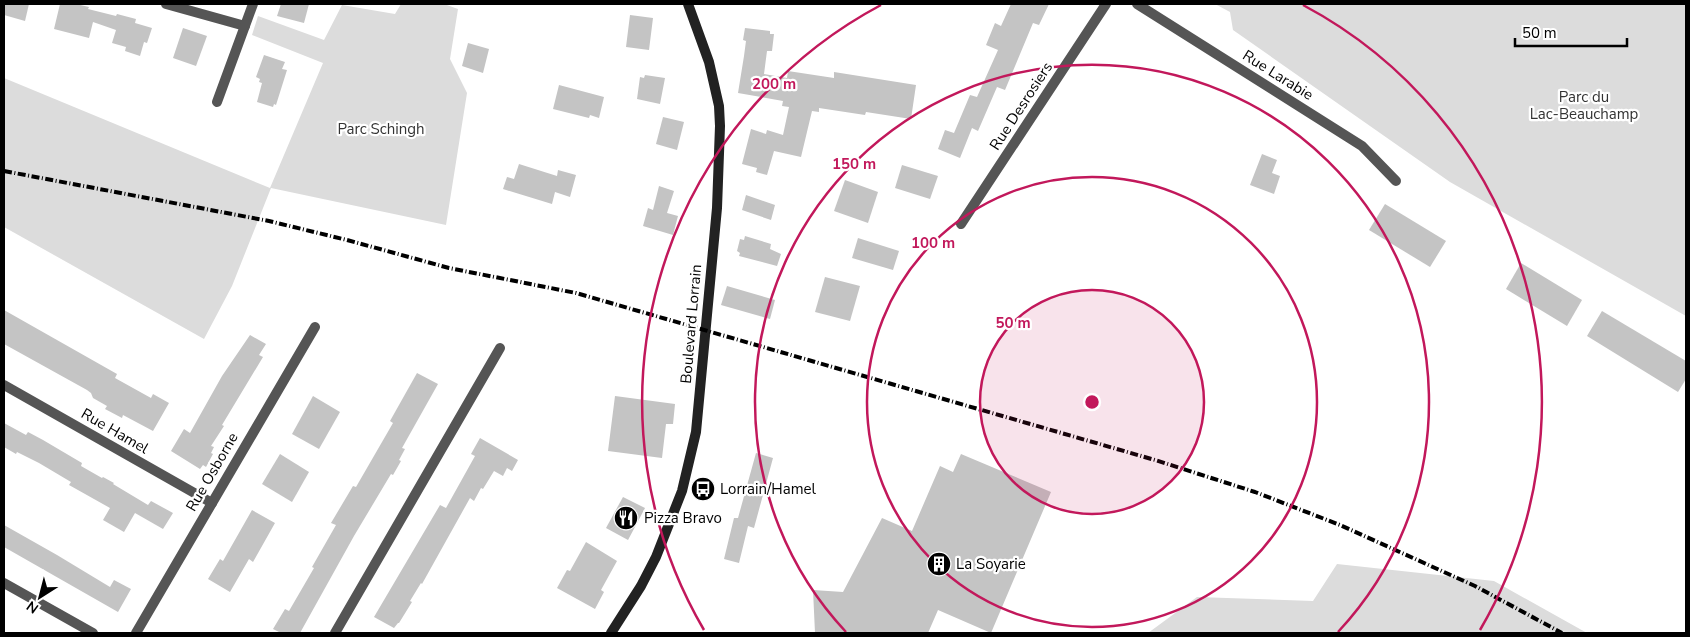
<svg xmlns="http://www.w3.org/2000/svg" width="1690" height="637" viewBox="0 0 1690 637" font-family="'Nunito Sans',sans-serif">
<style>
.green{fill:#dcdcdc}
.building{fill:#c4c4c4}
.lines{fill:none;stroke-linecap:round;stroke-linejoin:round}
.minor{stroke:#555;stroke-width:10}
.secondary{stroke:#222;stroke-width:10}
.rail{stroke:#000;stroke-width:4;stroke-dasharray:8 2.5 1 2.5;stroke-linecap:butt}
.ring{fill:none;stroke:#c2185b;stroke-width:2.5}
.labels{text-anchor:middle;stroke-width:4.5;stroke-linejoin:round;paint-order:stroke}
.street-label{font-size:15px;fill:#000;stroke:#fff}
.park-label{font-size:15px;fill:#333;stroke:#fff}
.poi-label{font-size:15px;fill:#000;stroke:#fff;text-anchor:start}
.centre{fill:#c2185b;stroke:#fff;stroke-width:2.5}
.ring-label{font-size:15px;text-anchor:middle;font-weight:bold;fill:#c2185b;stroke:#fff;stroke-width:4.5;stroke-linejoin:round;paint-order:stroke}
</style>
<rect width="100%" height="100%" fill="#fff"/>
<g class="green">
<path d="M 401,4 L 444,4 L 458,9 L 450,59 L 467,93 L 446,225 L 271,188 L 232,286 L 204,339 L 4,227 L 4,78 L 270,188 L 323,63 L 252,35 L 258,16 L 324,40 L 342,5 L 395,14 Z"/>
<path d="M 1215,4 L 1686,4 L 1686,316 L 1450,182 L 1233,30 L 1230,12 Z"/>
<path d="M 1337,564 L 1494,581 L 1587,633 L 1148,633 L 1197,597 L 1313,601 Z"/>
</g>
<g class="building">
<path d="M 4,4 L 29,4 L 25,21 L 4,15 Z"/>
<path d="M 60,4 L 76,4 L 89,7 L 88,9 L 116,16 L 117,14 L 136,19 L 135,23 L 152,28 L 147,43 L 144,42 L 140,56 L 125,51 L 126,47 L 112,43 L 116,30 L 93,22 L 89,38 L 54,29 Z"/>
<path d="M 281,4 L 309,4 L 304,23 L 277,16 Z"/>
<path d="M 1011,4 L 1049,4 L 1039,25 L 1033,23 L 1005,90 L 997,87 L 978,131 L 972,128 L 960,158 L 938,149 L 945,130 L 954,133 L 970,95 L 977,97 L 998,50 L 986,45 L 995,23 L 1001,26 Z"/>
<path d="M 630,15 L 653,18 L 649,50 L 626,47 Z"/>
<path d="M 183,28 L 207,36 L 196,66 L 173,58 Z"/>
<path d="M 745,28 L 770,31 L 770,34 L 774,34 L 772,51 L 767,51 L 764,74 L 787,78 L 788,71 L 834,78 L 834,72 L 916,85 L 911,119 L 866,112 L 865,115 L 819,108 L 819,112 L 812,111 L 801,157 L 774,151 L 767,175 L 756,172 L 757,168 L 742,164 L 751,129 L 766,134 L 767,130 L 783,135 L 789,107 L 782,106 L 783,101 L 738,93 L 744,56 L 746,41 L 743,40 Z"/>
<path d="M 468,43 L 489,49 L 483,73 L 462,66 Z"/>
<path d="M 264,55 L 285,62 L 282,69 L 287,70 L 276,105 L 274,104 L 273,107 L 257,102 L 262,83 L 259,82 L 260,79 L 256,77 Z"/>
<path d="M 645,75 L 665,78 L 660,104 L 637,99 L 640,77 L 644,78 Z"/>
<path d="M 559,85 L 604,97 L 599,118 L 590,115 L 589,118 L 553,109 Z"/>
<path d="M 663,117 L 684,122 L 677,150 L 656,144 Z"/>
<path d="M 1262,154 L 1277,160 L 1272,173 L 1280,176 L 1274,194 L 1250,185 Z"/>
<path d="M 519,164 L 557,176 L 558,170 L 576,175 L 570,197 L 555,192 L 552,204 L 503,189 L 507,177 L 514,179 Z"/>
<path d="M 902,165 L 938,176 L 930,199 L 895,188 Z"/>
<path d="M 845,180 L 878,192 L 868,223 L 834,211 Z"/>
<path d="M 659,186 L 674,191 L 667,213 L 678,216 L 673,235 L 643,226 L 648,208 L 653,210 Z"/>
<path d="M 746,195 L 775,205 L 771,220 L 742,210 Z"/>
<path d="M 1385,204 L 1446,241 L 1430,267 L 1369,230 Z"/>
<path d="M 745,236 L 771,244 L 770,249 L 781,254 L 777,266 L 739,256 L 740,253 L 737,251 L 740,239 L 744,240 Z"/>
<path d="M 858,238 L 899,251 L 893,270 L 852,258 Z"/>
<path d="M 1521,263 L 1582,300 L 1567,326 L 1506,289 Z"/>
<path d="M 825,277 L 860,286 L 850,321 L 815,312 Z"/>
<path d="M 727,286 L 775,300 L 770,319 L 721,305 Z"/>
<path d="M 4,310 L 117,374 L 115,378 L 151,398 L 153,394 L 169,403 L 153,431 L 123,415 L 122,418 L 105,409 L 107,406 L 93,398 L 91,393 L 87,390 L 4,344 Z"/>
<path d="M 1602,311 L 1686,361 L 1686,379 L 1678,392 L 1587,336 Z"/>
<path d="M 250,335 L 266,344 L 259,355 L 263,357 L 222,425 L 224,426 L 211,446 L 214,447 L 211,453 L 213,454 L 206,467 L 203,465 L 200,469 L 171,451 L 184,429 L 190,433 L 222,376 Z"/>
<path d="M 417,373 L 438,384 L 402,448 L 405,449 L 399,460 L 401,461 L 393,475 L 391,474 L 354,536 L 300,633 L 281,633 L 273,629 L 285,609 L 289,611 L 314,568 L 312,567 L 336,525 L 331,523 L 353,486 L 356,487 L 393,423 L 390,421 Z"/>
<path d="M 313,396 L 340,412 L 319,449 L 292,434 Z"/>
<path d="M 615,396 L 675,404 L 673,424 L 666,424 L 662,458 L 608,451 Z"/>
<path d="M 4,423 L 26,435 L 28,432 L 43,440 L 82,463 L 81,466 L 102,478 L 103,477 L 114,483 L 113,484 L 148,505 L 151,501 L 173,513 L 163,529 L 135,513 L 124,532 L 103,520 L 110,508 L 69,485 L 71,482 L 39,463 L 17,452 L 16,454 L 4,447 Z"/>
<path d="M 480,438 L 518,460 L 512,471 L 507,468 L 503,476 L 494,471 L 483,489 L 481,488 L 474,501 L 470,498 L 422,584 L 421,583 L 410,601 L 412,602 L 399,623 L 398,623 L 394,628 L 374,617 L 440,505 L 446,508 L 475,456 L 471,454 Z"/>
<path d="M 756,453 L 773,458 L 754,528 L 748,526 L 739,563 L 724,559 L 734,518 L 738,518 Z"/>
<path d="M 280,454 L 309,472 L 292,502 L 262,484 Z"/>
<path d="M 961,454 L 1051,492 L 991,633 L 938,610 L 928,633 L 815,633 L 813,590 L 843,592 L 882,518 L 912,531 L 940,466 L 953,472 Z"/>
<path d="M 623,497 L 645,508 L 628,540 L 606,528 Z"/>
<path d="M 252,510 L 275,523 L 253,562 L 249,559 L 230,592 L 208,579 L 220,559 L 223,561 Z"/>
<path d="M 4,525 L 57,555 L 110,587 L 114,580 L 131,589 L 118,612 L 4,547 Z"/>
<path d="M 586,542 L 617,561 L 601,590 L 604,592 L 595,609 L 557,588 L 567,570 L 570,571 Z"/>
</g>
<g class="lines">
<g class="minor">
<path d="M 166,4 L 245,26"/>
<path d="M 1137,4 L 1362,146 L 1396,181"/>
<path d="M 217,102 L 253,4"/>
<path d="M 961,224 L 1106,4"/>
<path d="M 4,385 L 212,503"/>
<path d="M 4,583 L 93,633"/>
<path d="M 136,633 L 315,327"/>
<path d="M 335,633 L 500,348"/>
</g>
<path class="secondary" d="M 611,633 L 641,586 L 656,557 L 682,491 L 696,432 L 717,208 L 720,126 L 719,106 L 709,62 L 688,4"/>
<path class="rail" d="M 4,171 L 269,221 L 347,240 L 449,268 L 576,293 L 1155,460 L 1255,492 L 1340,525 L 1475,586 L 1562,633"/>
</g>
<circle cx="1092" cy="402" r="112" fill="#c2185b" fill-opacity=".12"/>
<g class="ring">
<circle cx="1092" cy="402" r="112"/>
<circle cx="1092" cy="402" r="225"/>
<path d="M846 632A337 337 0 1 1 1338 632"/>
<path d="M704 630A450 450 0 0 1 881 5M1303 5A450 450 0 0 1 1480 630"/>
</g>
<defs>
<g id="bus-disc" transform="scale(1.25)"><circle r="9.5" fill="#000" stroke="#fff"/><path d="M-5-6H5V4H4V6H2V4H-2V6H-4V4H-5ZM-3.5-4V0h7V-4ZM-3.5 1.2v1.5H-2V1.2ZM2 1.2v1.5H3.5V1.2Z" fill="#fff"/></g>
<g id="restaurant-disc" transform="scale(1.25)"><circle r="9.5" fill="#000" stroke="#fff"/><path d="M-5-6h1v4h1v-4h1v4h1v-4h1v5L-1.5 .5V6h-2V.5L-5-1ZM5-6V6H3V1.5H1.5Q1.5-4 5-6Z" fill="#fff"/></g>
<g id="building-disc" transform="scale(1.25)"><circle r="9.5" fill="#000" stroke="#fff"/><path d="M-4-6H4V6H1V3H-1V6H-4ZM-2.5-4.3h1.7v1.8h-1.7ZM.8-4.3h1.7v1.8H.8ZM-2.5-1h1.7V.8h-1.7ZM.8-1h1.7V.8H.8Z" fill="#fff"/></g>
</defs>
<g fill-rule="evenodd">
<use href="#bus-disc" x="703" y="489"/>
<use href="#restaurant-disc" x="626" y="518"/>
<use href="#building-disc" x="939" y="564"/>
</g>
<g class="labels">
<g class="street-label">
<text transform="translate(1278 75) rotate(32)" y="5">Rue Larabie</text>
<text transform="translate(1021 106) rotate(-57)" y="5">Rue Desrosiers</text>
<text transform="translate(691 324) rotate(-85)" y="5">Boulevard Lorrain</text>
<text transform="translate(115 431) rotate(30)" y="5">Rue Hamel</text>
<text transform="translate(212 472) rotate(-60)" y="5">Rue Osborne</text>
</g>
<g class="park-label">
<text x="1584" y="102">Parc du<tspan x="1584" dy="17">Lac-Beauchamp</tspan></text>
<text x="381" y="134">Parc Schingh</text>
</g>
<g class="poi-label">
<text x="720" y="494">Lorrain/Hamel</text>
<text x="644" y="523">Pizza Bravo</text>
<text x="956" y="569">La Soyarie</text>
</g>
</g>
<circle cx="1092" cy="402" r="8" class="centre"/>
<g class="ring-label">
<text x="774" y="89">200 m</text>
<text x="854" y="169">150 m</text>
<text x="933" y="248">100 m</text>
<text x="1013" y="328">50 m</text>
</g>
<rect width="1690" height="637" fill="none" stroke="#000000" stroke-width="10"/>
<g transform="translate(40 597) rotate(216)" stroke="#ffffff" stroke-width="4" paint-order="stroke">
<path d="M0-4L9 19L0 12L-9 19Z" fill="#000000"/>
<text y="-8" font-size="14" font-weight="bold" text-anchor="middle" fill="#000000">N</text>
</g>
<path d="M1515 38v8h112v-8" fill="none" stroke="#000000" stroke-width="2.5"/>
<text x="1522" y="38" font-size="15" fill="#000000" stroke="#ffffff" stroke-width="4" paint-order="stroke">50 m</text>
</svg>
